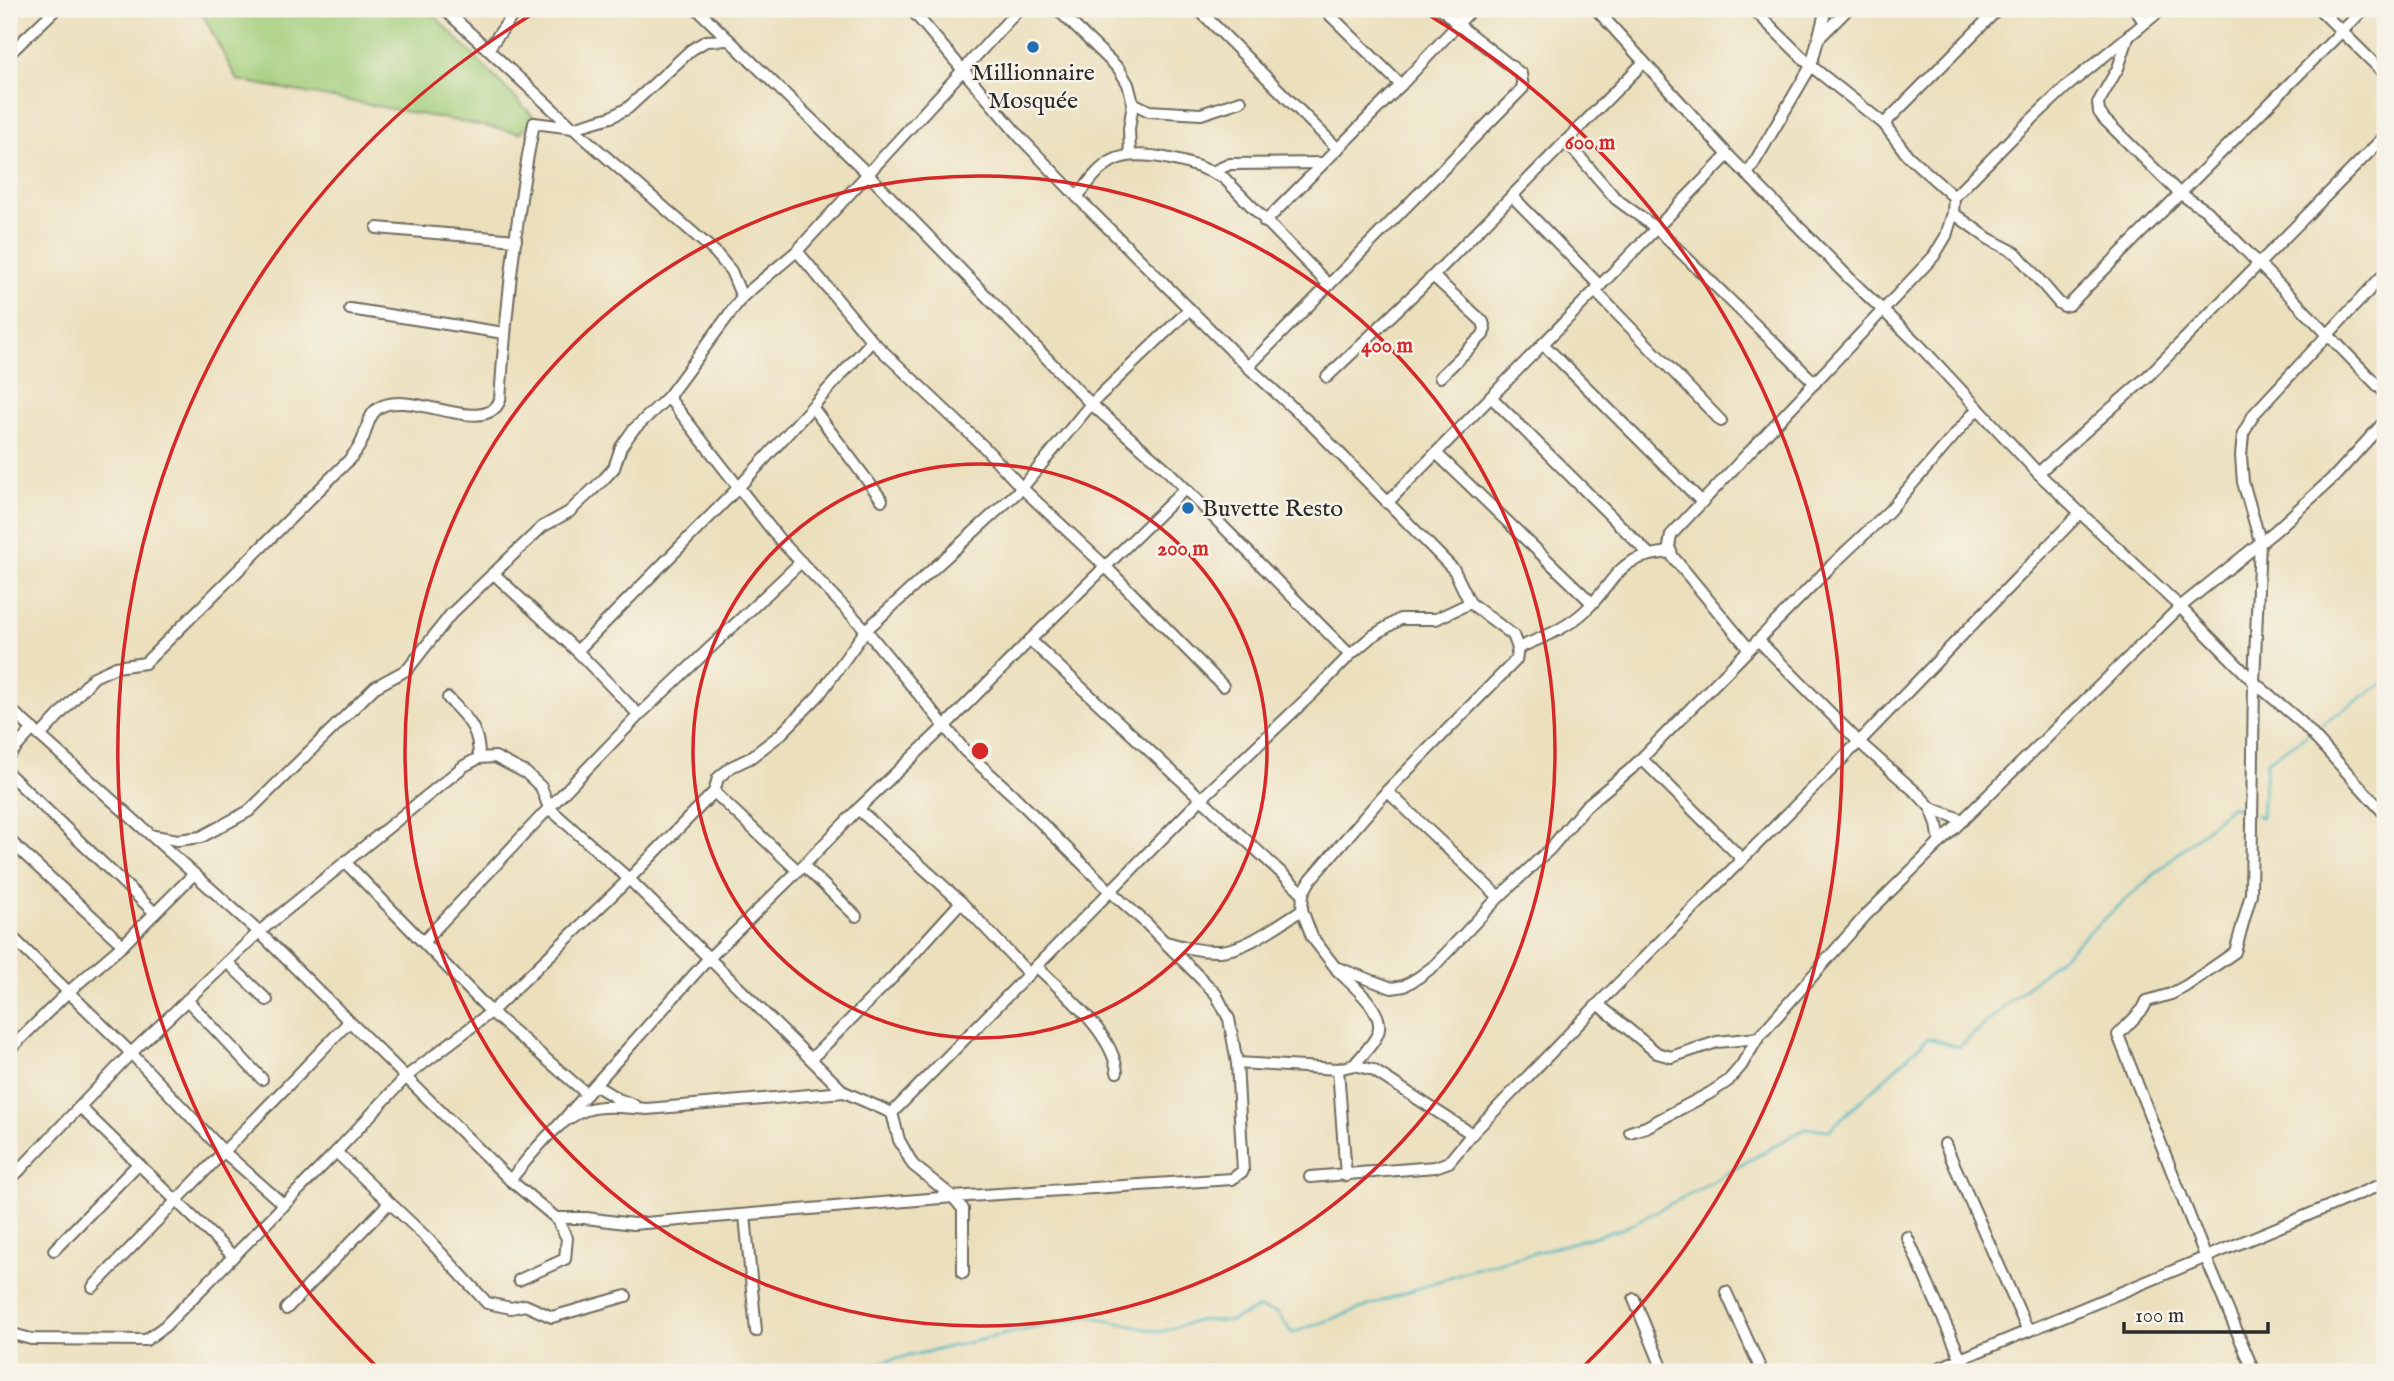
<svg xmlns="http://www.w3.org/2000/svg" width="2394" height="1381" viewBox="0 0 2394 1381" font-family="'IM FELL English',serif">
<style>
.green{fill:#a1cd79;stroke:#667c52;stroke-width:2}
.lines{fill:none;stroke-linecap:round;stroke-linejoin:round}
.stream{stroke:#43b2bd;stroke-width:2.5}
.minor-casing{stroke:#6e6a5e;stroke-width:14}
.minor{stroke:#fff;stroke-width:10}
.ring{fill:none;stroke:#d62828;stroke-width:3.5}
.poi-dot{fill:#1f6fb2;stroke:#f7f3e8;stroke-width:2.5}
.labels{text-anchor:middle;stroke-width:5;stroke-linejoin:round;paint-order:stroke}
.poi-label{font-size:24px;fill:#2b2b2b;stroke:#f7f3e8}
.centre{fill:#d62828;stroke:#f7f3e8;stroke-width:3.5}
.ring-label{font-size:21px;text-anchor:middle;font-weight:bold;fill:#d62828;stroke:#f7f3e8;stroke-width:5;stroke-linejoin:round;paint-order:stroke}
</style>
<rect width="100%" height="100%" fill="#f7f3e8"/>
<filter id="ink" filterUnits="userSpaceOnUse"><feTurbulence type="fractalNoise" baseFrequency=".0143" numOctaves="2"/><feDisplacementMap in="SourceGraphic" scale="14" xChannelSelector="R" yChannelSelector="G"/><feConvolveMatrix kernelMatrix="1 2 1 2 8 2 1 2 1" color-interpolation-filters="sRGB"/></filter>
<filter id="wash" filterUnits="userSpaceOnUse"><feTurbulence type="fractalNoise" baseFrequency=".00686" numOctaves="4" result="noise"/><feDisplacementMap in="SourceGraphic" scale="28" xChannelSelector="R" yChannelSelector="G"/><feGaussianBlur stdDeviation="1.57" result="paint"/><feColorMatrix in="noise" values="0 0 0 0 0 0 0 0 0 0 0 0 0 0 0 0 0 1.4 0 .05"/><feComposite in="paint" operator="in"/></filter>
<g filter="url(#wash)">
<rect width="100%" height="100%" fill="#ebdfbc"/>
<path class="green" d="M 200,9 L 428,9 L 535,118 L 520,133 L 237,80 Z"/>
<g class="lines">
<g class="stream">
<path d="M 2312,731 L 2385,682"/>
<path d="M 2256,815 L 2261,817 L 2267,761 L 2307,735"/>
<path d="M 701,1372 L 809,1368 L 817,1372"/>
<path d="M 837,1372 L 1088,1316 L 1160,1332 L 1201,1320 L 1231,1321 L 1258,1308 L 1277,1313 L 1292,1333 L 1464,1272 L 1622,1229 L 1703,1187 L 1806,1128 L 1829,1130 L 1928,1038 L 1959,1047 L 2232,806 L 2250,813"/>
</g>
</g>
</g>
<g filter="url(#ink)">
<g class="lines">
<g class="minor-casing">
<g id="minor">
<path d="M 444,9 L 573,128 L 715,252 L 731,271 L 742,297"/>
<path d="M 697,9 L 867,173 L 1091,404 L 1165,468 L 1350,655"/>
<path d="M 911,9 L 1019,136 L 1084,204 L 1248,367 L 1314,427 L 1454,570 L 1470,603"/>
<path d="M 1057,9 L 1119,69 L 1128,84 L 1133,103 L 1129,129 L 1130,155"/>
<path d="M 1198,9 L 1338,149"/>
<path d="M 1324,9 L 1401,85"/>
<path d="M 1596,9 L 1728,155 L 1851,280 L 1919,345 L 2038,473 L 2180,607 L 2254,682 L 2301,722 L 2385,814"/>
<path d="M 1753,9 L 1811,66 L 1884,124 L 1908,156 L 1954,197"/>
<path d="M 2135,9 L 2144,22"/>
<path d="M 2319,9 L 2385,74"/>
<path d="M 2129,35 L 2118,68 L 2098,103 L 2099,112 L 2104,119 L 2179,193 L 2207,211 L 2385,393"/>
<path d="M 1819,38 L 1848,9"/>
<path d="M 489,48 L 517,9"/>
<path d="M 9,54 L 56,9"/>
<path d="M 1133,103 L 1149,111 L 1201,114 L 1241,101"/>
<path d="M 1884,124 L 1998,9"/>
<path d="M 1566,141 L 1616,199 L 1656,228 L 1815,383"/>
<path d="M 1212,172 L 1230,164 L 1323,163"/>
<path d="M 1747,175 L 1811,66 L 1826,9"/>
<path d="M 1512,196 L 1600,286"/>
<path d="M 1077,197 C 1088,184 1097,169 1112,161 C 1139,146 1198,164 1224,178 L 1329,285"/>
<path d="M 1953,213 L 1989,239 L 2016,253 L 2059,303 L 2064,306 L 2069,305 L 2364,9"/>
<path d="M 1265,222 L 1401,85 L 1472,9"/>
<path d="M 377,228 L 516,240"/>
<path d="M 797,251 L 872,341 L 985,448 L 1022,488 L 1106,567 L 1223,686"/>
<path d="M 1433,276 L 1483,322 L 1485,329 L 1483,335 L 1440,377"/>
<path d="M 1595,291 L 1721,421"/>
<path d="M 350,309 L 504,333"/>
<path d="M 1543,344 L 1702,502"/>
<path d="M 1248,367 L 1523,88 L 1521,74 L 1457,24 L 1442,9"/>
<path d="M 1327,377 L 1433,276 L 1644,62"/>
<path d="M 1491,397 L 1649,554"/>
<path d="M 812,407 L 882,500"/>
<path d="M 1436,453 L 1592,603"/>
<path d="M 2038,473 L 2148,376 L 2385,136"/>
<path d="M 1387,503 L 1728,155"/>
<path d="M 493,573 L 577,651 L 639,715"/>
<path d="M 1030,640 L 1303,893"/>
<path d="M 1758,640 L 1859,742 L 1919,795 L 1931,808 L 1937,824 L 1940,843"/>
<path d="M 1518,648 C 1541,638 1566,629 1585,611 C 1621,576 1614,557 1671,552"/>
<path d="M 1749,649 L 1673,557 L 1669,547 L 1671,535 L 1934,256 L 1946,236 L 1953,213 L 1954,197 L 2013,137 L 2066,87 L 2162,9"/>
<path d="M 577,651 L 739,487 L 872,341"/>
<path d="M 448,698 C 468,720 479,727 479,758"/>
<path d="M 9,708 L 259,932 L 510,1180 L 556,1218 L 567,1238 L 565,1259 L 519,1280"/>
<path d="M 40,736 L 94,677 L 116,667 L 145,663 L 348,461 C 353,455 358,450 361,443 C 367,432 367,417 377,409 C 407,386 485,439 500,400 C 506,308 516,214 534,123 L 573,128 L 611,117 L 628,108 L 691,50 L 706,41 L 729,40"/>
<path d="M 9,755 L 33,729"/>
<path d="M 1642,759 L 1742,859"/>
<path d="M 9,774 L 155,913"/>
<path d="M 1387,791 L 1499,897"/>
<path d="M 714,792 L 798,871"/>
<path d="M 1931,808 L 1963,820"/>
<path d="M 858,809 L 961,902 L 1029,974"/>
<path d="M 154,836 L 178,840 L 201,837 L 249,811 L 375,687 L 408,669 L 451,614 L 542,527 L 569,512 L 604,479 L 614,468 L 621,447 L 633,430 L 668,397"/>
<path d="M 9,840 L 123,945"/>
<path d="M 346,863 L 491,1012 L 587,1094"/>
<path d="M 804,866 L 856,916"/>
<path d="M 9,934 L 131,1053 L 223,1151 L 284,1205"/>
<path d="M 424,941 L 549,808 L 629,879 L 844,1092 L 892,1113"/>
<path d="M 1166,942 C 1184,947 1202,952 1220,951 C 1246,950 1280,923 1302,910"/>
<path d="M 227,962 L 267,1000"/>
<path d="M 1036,966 C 1064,993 1113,1033 1117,1072"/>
<path d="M 1337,970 C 1352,985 1386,1011 1378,1033 C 1374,1044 1361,1056 1354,1065"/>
<path d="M 187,1000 L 262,1079"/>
<path d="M 1598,1004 L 1657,1053 L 1671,1057 L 1717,1042 L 1758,1038"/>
<path d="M 9,1050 L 67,993 L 123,945 L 193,875"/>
<path d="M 811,1059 L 892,978 L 961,902"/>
<path d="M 1237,1063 L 1338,1069 L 1354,1065 L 1373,1070 L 1472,1134"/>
<path d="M 1338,1069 L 1346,1176"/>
<path d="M 595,1085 L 618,1099 L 634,1105"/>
<path d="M 80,1107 L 233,1256"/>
<path d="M 892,1113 L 1201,799 L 1314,692 L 1350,655 L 1371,637 L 1400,619 L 1436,619 L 1470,603 L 1513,635 L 1518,648 L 1516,660 L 1387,791 L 1311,879 L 1303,893 L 1302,910 L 1312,937 L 1335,967 L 1392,988 L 1404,986 L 1419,977 L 1435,965 L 1499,897 L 1550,849 L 1586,806 L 1631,769 L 1833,564 L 1889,511 L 1978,408"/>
<path d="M 892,1113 L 899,1140 L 913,1165 L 953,1197 L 963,1209 L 963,1273"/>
<path d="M 557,1127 L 709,958 L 798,871 L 858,809 L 945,726 L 1030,640 L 1185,489"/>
<path d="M 1630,1132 L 1646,1127 L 1710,1093 L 1728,1081 L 1741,1066 L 1758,1038 L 1866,915 L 2180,607 L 2275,531 L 2336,475 L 2385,421"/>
<path d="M 1945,1144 L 2028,1331"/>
<path d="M 336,1152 L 428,1239 L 487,1303 L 511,1308 L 525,1305 L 552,1317 L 626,1296"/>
<path d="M 9,1160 L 20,1170"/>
<path d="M 1310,1177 L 1435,1167 L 1449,1162 L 1472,1134 L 1598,1004 L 1859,742 L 2080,513"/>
<path d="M 510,1180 C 531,1156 554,1121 586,1110 C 605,1104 628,1108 647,1109 L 844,1092"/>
<path d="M 9,1181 L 131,1053 L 259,932 L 464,766 L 479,758 L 495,757 L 526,773 L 541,787 L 549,808 L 639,715 L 801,562"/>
<path d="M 745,1215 L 756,1331"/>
<path d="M 556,1218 L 586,1218 L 633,1224 L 953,1197 L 1232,1179 L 1243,1171 L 1237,1063 L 1229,1019 L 1216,994 L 1147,924 L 1110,891 L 1013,795 L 965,751 L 866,630 L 779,539 L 668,397 L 742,297 L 797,251 L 1019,9"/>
<path d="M 1907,1237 L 1961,1359"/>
<path d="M 54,1250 L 138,1164"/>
<path d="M 93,1287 L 348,1023"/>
<path d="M 1726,1292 L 1762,1372"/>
<path d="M 1634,1299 L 1664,1372"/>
<path d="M 286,1309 L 389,1203"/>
<path d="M 9,1333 L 31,1339 L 146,1340 L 165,1326 L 336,1152 L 407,1076 L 491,1012 L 629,879 L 714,792 L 718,778 L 731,767 L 750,758 L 780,735 L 819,695 L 866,630 L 1022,488 L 1091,404 L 1190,309"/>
<path d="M 1929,1372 L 2385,1183"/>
<path d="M 2254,1372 L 2206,1258 L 2118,1035 L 2143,1009 L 2147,1001 L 2171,994 L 2186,986 L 2235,952 L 2251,894 L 2254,682 L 2260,541 L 2243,482 L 2241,456 L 2243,434 L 2254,414 L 2385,273"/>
</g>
</g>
<use href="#minor" class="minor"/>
</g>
</g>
<g class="ring">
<circle cx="980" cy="751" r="287"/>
<circle cx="980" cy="751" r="575"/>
<path d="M381 1371A862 862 0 0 1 536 12M1424 12A862 862 0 0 1 1579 1371"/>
</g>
<g class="poi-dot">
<circle cx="1033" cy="47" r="7"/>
<circle cx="1188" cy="508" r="7"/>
</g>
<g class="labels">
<g class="poi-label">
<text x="1033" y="80">Millionnaire<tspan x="1033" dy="28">Mosquée</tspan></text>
<text x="1202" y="516" text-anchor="start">Buvette Resto</text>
</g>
</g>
<circle cx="980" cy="751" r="10" class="centre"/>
<g class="ring-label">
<text x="1590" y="149">600 m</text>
<text x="1387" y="352">400 m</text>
<text x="1183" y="555">200 m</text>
</g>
<rect width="2394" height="1381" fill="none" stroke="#f7f3e8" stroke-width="35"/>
<path d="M2124 1322v10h144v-10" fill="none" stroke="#2b2b2b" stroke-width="3.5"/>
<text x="2135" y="1322" font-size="21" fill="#2b2b2b" stroke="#f7f3e8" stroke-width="5" paint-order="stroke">100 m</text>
</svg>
